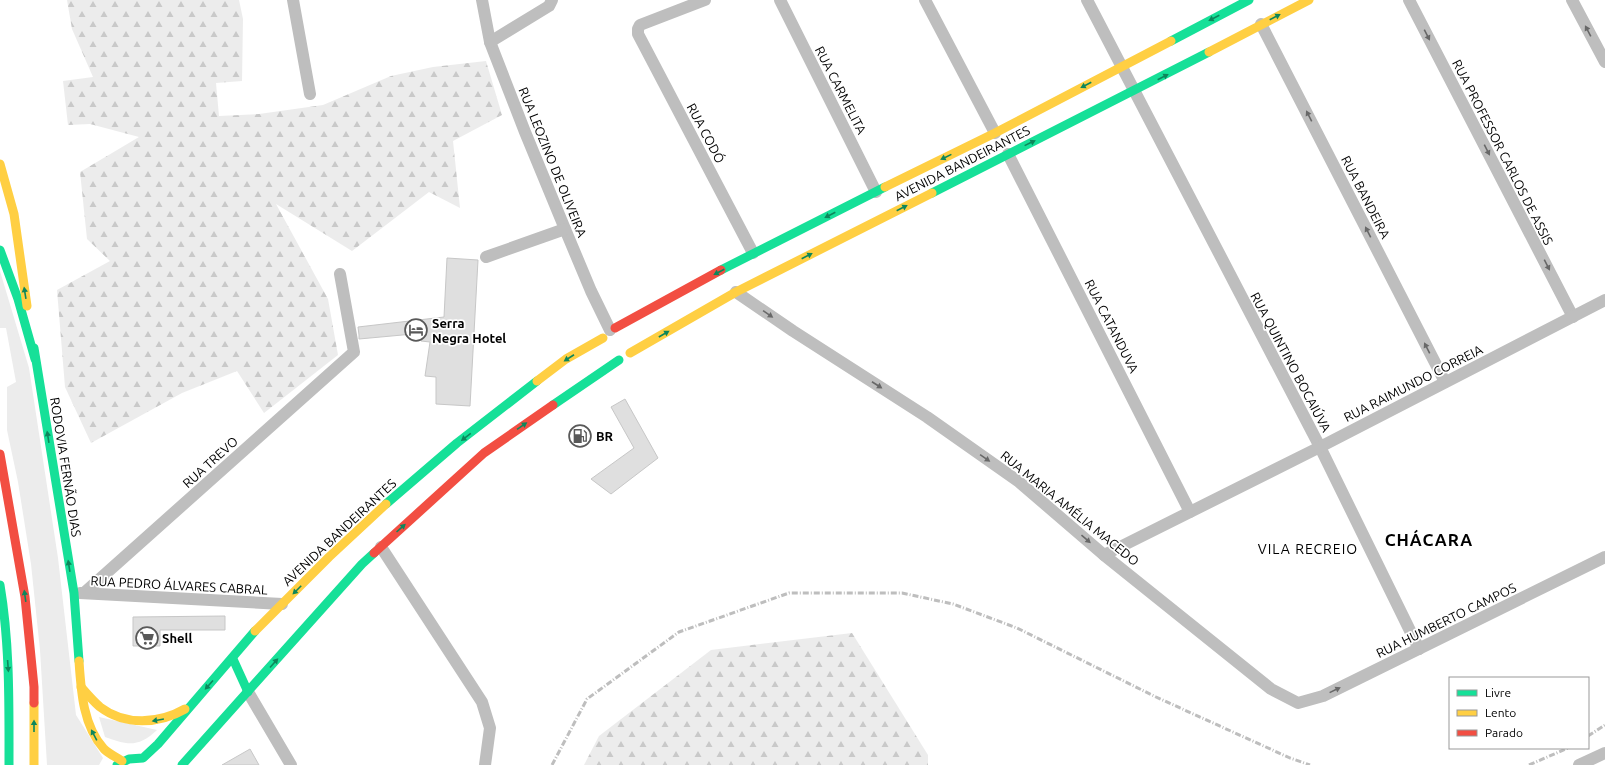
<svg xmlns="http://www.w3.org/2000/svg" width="1605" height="765" viewBox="0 0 1605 765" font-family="Ubuntu,sans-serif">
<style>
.grass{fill:#ececec}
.forest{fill:url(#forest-firs)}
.building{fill:#dfdfdf;stroke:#c7c7c7}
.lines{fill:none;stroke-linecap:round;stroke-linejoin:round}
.street{stroke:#bebebe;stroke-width:12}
.fast{stroke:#16e098;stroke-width:9}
.slow{stroke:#ffcf43;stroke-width:9}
.jam{stroke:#f24e42;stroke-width:9}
.rail{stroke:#bebebe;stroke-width:3;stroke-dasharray:6 2 1 2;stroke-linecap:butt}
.oneway{fill:#0d865b}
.oneway2{fill:#686868}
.labels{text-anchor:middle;stroke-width:3.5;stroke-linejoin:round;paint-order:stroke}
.street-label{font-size:13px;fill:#000;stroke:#fff}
.poi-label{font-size:13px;font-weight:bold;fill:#000;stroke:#fff;text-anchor:start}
.neighbourhood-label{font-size:14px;letter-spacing:1px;fill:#000;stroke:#fff}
.district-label{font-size:17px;font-weight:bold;letter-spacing:1px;fill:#000;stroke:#fff}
</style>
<defs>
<pattern id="forest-firs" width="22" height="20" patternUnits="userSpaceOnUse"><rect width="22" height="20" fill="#ececec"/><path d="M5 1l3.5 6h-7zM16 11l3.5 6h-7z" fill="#c9c9c9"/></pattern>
</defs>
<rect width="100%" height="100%" fill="#fff"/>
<g class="grass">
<path d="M 0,271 L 29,368 L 58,558 L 76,715 L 103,758 L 99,765 L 47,765 L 40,650 L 31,564 L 18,482 L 7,430 L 7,387 L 16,382 L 6,328 L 0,328 Z"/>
<path d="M 99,717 L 157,730 C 138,748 127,745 105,737 Z"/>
</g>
<g class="forest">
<path d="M 67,0 L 239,0 L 243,19 L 242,81 L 216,83 L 219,116 L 259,114 L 323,105 L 391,76 L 433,67 L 486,61 L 502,115 L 453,141 L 460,208 L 429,192 L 352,251 L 276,204 L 328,299 L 338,355 L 264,413 L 237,371 L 182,393 L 91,443 L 65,387 L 57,290 L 110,261 L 87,239 L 80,172 L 139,137 L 90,124 L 68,125 L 63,81 L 93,77 L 72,29 Z"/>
<path d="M 852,633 L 928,755 L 928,765 L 584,765 L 599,736 L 711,650 Z"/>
</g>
<g class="building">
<path d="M 447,258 L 478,260 L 470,406 L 436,404 L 436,377 L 425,376 L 430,342 L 421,341 L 424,333 L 359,339 L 359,335 L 358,327 L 444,317 Z"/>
<path d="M 625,399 L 658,458 L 611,494 L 591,479 L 634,448 L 611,407 Z"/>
<path d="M 225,616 L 225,630 L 160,630 L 160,646 L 133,646 L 133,617 Z"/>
<path d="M 250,749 L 259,765 L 222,765 Z"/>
</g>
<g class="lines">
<g class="street">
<path d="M 293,0 L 310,94"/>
<path d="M 482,0 L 490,42 L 525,132 L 565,229 L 591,291 L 610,330"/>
<path d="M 705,0 L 640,25 L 638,29 L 638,34 L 753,253"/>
<path d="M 780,0 L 876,192"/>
<path d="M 925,0 L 995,133"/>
<path d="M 1087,0 L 1320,447 L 1419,649"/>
<path d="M 1409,0 L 1573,317"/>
<path d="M 1572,0 L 1605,62"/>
<path d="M 1261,24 L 1445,382"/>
<path d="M 490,42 L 549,6 L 552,0"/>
<path d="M 1008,154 L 1190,512"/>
<path d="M 486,257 L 565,229"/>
<path d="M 736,292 L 793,331 L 927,417 L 1018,481 L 1104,555 L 1271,689 L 1298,703 L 1323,696 L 1605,557"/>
<path d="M 381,547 L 482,702 L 490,728 L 485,765"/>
<path d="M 1104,555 L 1320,447 L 1605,300"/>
<path d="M 80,593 L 282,604"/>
<path d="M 84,593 L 354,352 L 340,274"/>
<path d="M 248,692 L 291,765"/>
<path d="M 1579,765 L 1605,753"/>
</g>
<g class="fast">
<path d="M 1171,41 L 1249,0"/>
<path d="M 932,193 L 1209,52"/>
<path d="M 0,250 L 18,299 L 35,359"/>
<path d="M 721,270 L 885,187"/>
<path d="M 34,348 L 74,593 L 79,661"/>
<path d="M 553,405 L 619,360"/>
<path d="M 386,504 L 457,443 L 537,381"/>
<path d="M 0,585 C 10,644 9,705 9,765"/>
<path d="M 233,659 L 248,692"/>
<path d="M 117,765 L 129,759 L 143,758 L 158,744 L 255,631"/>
<path d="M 182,765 L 362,564 L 374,553"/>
</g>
<g class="slow">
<path d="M 1209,52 L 1309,0"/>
<path d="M 0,164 L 14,214 L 27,306"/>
<path d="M 885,187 L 995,133 L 1171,41"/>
<path d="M 630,353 L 736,292 L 932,193"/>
<path d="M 537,381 L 566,359 L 603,338"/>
<path d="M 255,631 L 329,557 L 386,504"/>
<path d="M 79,661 C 81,691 83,726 104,749 C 109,754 116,757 122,761"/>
<path d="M 81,687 C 87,694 93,701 100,707 C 125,726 159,724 185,709"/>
<path d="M 34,703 L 34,765"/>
</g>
<g class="jam">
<path d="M 615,328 L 721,270"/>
<path d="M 0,454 L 25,597 L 34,687 L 34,703"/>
<path d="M 374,553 L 484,453 L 553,405"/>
</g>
<g class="rail">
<path d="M 1588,736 L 1605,725"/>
<path d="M 552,765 L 587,699 L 679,632 L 789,593 L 902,593 L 953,604 L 1017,628 L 1156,697 L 1290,758 L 1310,765"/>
<path d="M 1529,765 L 1568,748"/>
</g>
</g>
<defs><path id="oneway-solid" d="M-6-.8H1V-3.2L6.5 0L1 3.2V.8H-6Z"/></defs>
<g class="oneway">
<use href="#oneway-solid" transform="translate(1275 17) rotate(-27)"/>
<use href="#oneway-solid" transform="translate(1214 18) rotate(153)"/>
<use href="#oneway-solid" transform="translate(1163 77) rotate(-27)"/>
<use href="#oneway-solid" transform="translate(1086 85) rotate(152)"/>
<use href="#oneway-solid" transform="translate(1030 143) rotate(-26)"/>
<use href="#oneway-solid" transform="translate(946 157) rotate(154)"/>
<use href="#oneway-solid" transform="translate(902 208) rotate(-27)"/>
<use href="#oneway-solid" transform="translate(830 215) rotate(153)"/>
<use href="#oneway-solid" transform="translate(807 256) rotate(-27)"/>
<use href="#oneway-solid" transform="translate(719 272) rotate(152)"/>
<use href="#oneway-solid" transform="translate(25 293) rotate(-99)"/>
<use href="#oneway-solid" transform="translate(664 334) rotate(-30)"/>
<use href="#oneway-solid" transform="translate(569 358) rotate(147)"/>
<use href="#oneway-solid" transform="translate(522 426) rotate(-34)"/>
<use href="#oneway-solid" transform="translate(48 437) rotate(-99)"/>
<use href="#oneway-solid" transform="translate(466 437) rotate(143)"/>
<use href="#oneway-solid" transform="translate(401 528) rotate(-42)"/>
<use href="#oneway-solid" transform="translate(69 566) rotate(-99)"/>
<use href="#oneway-solid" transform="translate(297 590) rotate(135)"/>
<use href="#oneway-solid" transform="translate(25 596) rotate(-98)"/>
<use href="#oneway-solid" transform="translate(274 663) rotate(-48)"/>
<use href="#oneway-solid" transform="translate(8 666) rotate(86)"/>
<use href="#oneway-solid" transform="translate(209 685) rotate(132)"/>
<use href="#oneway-solid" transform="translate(158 720) rotate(170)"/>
<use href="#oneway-solid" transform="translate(34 726) rotate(-90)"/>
<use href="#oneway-solid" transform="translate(94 735) rotate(-118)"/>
</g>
<g class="oneway2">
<use href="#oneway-solid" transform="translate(1588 31) rotate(-118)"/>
<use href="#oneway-solid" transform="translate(1427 35) rotate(63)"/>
<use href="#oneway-solid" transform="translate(1309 116) rotate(-117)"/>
<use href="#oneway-solid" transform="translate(1487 150) rotate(63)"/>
<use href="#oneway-solid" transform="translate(1368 232) rotate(-117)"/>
<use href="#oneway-solid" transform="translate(1547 265) rotate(63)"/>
<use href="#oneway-solid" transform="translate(768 314) rotate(35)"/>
<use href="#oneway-solid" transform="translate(1427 348) rotate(-117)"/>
<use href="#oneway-solid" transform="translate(877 385) rotate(33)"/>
<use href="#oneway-solid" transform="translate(985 458) rotate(35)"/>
<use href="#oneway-solid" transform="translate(1086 539) rotate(41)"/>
<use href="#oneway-solid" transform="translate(1335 690) rotate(-26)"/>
</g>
<defs>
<g id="hotel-ring" transform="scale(1.15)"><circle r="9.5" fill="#fff" stroke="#595959" stroke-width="1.5"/><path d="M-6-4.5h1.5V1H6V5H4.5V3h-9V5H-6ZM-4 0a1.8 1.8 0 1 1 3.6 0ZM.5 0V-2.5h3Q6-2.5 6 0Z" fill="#595959"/></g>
<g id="fuel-ring" transform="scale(1.15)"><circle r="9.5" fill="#fff" stroke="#595959" stroke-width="1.5"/><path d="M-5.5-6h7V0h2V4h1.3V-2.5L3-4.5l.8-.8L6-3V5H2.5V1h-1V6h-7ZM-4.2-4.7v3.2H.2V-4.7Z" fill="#595959"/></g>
<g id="supermarket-ring" transform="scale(1.15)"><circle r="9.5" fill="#fff" stroke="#595959" stroke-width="1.5"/><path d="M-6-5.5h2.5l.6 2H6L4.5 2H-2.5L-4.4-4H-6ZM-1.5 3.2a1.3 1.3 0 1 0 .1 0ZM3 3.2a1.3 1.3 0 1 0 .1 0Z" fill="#595959"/></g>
</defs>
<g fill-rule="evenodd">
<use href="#hotel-ring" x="416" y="330"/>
<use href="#fuel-ring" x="580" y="436"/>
<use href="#supermarket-ring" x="147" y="638"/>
</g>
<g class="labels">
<g class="street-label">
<text transform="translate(841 90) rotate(63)" y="5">RUA CARMELITA</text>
<text transform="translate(706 133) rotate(62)" y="5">RUA CODÓ</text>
<text transform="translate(1503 152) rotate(63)" y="5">RUA PROFESSOR CARLOS DE ASSIS</text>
<text transform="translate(553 162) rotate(68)" y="5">RUA LEOZINO DE OLIVEIRA</text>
<text transform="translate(962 163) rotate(-27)" y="5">AVENIDA BANDEIRANTES</text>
<text transform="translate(1366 197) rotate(63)" y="5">RUA BANDEIRA</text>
<text transform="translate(1112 326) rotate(63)" y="5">RUA CATANDUVA</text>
<text transform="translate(1291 362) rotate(62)" y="5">RUA QUINTINO BOCAIÚVA</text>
<text transform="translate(1413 383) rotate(-27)" y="5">RUA RAIMUNDO CORREIA</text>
<text transform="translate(210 462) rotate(-42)" y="5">RUA TREVO</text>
<text transform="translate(66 467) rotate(81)" y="5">RODOVIA FERNÃO DIAS</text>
<text transform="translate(1070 508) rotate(39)" y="5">RUA MARIA AMÉLIA MACEDO</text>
<text transform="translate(339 532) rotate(-43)" y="5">AVENIDA BANDEIRANTES</text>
<text transform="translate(179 585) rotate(3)" y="5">RUA PEDRO ÁLVARES CABRAL</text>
<text transform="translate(1446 620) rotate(-26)" y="5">RUA HUMBERTO CAMPOS</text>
</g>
<g class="poi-label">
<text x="432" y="328">Serra<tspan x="432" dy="15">Negra Hotel</tspan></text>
<text x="596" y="441">BR</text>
<text x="162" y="643">Shell</text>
</g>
<g class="neighbourhood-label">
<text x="1308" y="554">VILA RECREIO</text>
</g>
<g class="district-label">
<text x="1429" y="546">CHÁCARA</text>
</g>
</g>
<rect x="1449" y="677" width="140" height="72" fill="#ffffff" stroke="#999999"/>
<rect x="1457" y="690" width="20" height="6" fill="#16e098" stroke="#999999"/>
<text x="1485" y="697" font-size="12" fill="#000000">Livre</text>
<rect x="1457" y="710" width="20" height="6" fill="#ffcf43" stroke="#999999"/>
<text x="1485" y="717" font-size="12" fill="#000000">Lento</text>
<rect x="1457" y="730" width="20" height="6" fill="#f24e42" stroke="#999999"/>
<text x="1485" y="737" font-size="12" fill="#000000">Parado</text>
</svg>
